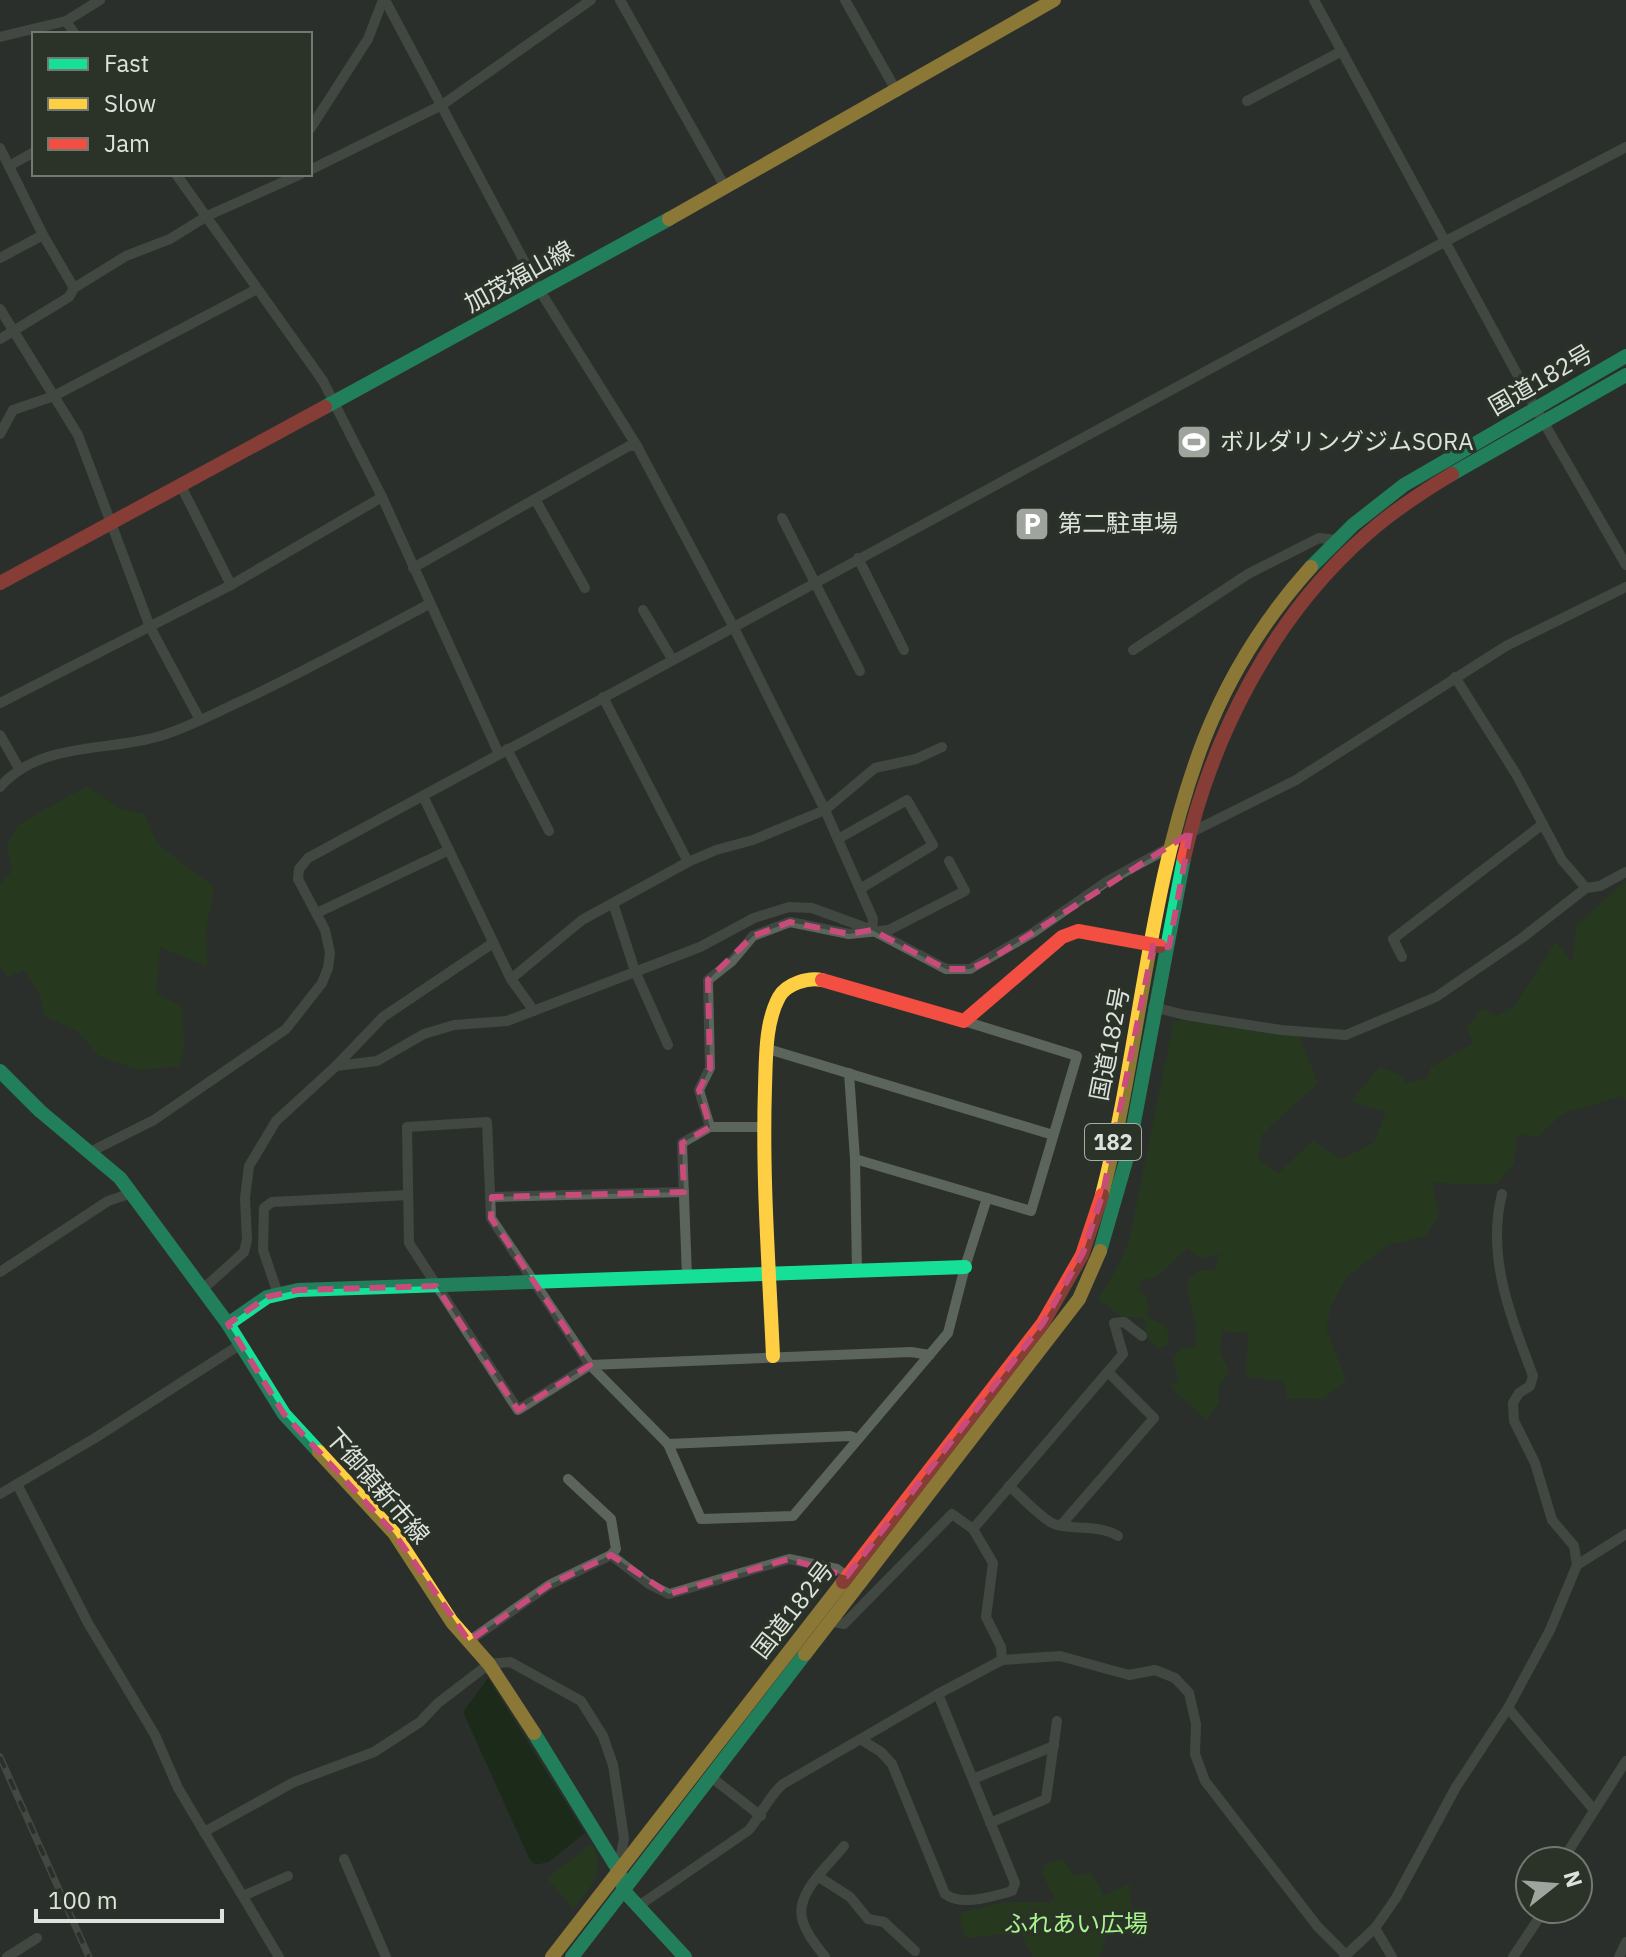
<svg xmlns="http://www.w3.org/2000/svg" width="1626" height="1957" viewBox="0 0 1626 1957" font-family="'IBM Plex Sans','Noto Sans JP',sans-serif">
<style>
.green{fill:#1f430f}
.water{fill:#092604}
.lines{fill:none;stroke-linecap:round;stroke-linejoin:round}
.street{stroke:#5c655b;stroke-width:10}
.fast{stroke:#16e098;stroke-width:14}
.slow{stroke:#ffcf43;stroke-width:14}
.jam{stroke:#f24e42;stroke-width:14}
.rail-casing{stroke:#626760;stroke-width:7}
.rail{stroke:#2b3328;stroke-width:4;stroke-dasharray:12;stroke-linecap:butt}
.marked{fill:none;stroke:#c94b7b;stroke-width:6;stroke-dasharray:16 10;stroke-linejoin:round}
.labels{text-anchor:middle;stroke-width:7;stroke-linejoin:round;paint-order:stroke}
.shield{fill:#2b3328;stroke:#a8aea6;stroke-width:2}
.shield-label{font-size:22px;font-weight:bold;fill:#dde3dc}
.street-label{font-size:24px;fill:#dde3dc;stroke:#2b3328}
.poi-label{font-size:24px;fill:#dde3dc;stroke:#2b3328;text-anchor:start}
.park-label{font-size:24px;fill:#a6f68d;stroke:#2b3328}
</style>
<rect width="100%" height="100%" fill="#2c302b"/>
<g class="green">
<path d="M 87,786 L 119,808 L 144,814 L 158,845 L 214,887 L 206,930 L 207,966 L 160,947 L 156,993 L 182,1007 L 184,1048 L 179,1066 L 139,1070 L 99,1056 L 79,1032 L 45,1016 L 40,994 L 24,970 L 8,977 L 0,966 L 0,885 L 12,871 L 7,845 L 18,825 Z"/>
<path d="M 1626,880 L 1626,1100 L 1622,1096 L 1562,1114 L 1538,1137 L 1517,1134 L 1514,1163 L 1498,1183 L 1472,1185 L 1432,1182 L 1439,1215 L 1426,1236 L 1388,1245 L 1348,1276 L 1332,1303 L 1326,1329 L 1346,1380 L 1323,1399 L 1287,1399 L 1284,1382 L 1246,1376 L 1248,1333 L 1223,1331 L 1219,1351 L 1229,1371 L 1218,1389 L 1219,1403 L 1206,1420 L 1170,1386 L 1178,1379 L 1173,1360 L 1181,1347 L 1195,1348 L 1196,1326 L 1187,1291 L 1189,1278 L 1200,1270 L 1214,1271 L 1220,1254 L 1199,1258 L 1187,1248 L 1157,1277 L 1141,1280 L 1138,1290 L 1145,1295 L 1149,1307 L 1147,1317 L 1167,1327 L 1169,1345 L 1159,1349 L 1146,1336 L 1144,1318 L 1122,1317 L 1098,1299 L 1119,1265 L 1129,1242 L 1174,1020 L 1297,1031 L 1318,1083 L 1262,1134 L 1258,1160 L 1279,1173 L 1312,1141 L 1341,1159 L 1374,1143 L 1386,1112 L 1352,1101 L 1380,1067 L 1400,1075 L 1407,1084 L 1428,1077 L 1431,1067 L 1473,1043 L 1466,1028 L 1483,1008 L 1497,1016 L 1514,1007 L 1556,941 L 1572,963 L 1577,925 Z"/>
<path d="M 592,1844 C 607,1875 591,1884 573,1909 L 547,1878 Z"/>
<path d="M 1063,1859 L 1073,1875 L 1091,1873 L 1104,1896 L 1129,1884 L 1136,1940 L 1112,1922 L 1099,1957 L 1033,1957 L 1020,1932 L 965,1938 L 960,1917 L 963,1912 L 1007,1902 L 1049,1903 L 1055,1899 L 1042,1873 L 1044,1865 Z"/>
</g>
<path class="water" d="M 488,1678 L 585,1833 L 549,1862 L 535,1865 L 529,1858 L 463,1712 Z"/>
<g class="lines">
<g class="street">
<path d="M 385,0 L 540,291 L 637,446 L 733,626 L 825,810 L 873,919 L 872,930"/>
<path d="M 620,0 L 725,187"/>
<path d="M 845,0 L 897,92"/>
<path d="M 1314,0 L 1536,409 L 1626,565"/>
<path d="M 66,21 L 75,34"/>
<path d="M 0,37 L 66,21 L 100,0"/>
<path d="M 1247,101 L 1342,51"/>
<path d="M 310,129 L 368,39 L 383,0"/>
<path d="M 0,148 L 43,235 L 74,288"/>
<path d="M 9,166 L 34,152"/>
<path d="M 310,170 L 442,105 L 591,0"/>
<path d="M 176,174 L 323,381 L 382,497 L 499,754"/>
<path d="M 0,258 L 43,235"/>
<path d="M 0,309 L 78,435 L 150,627 L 200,720"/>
<path d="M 0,339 L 69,297 L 74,288 L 126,256 L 170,239 L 207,216 L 301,174"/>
<path d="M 0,434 L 13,410 L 54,396 L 257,289"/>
<path d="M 181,486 L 231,585"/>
<path d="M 535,499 L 585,588"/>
<path d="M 782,518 L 860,671"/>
<path d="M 858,558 L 904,650"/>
<path d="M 413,568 L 629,446 L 637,446"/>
<path d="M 643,610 L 672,659"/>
<path d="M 1133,650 L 1248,574 L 1319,538 L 1336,540"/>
<path d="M 1455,677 L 1516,774 L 1562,860 L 1586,888"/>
<path d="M 603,697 L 688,862"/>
<path d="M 0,703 L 231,585 L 382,497"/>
<path d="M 0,735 L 20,770"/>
<path d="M 507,749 L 549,831"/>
<path d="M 0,787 C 40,741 108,752 160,736 C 187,728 213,714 239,702 C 304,672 366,638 429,604"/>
<path d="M 423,796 L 511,979 L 534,1011"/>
<path d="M 1190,833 L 1296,780 L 1506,646 L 1626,587"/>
<path d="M 838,839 L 907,800 L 933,845 L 860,889"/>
<path d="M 613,903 L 635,971 L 668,1045"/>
<path d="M 317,913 L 449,850"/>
<path d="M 1402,957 L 1393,939 L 1543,824"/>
<path d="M 511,979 L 582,920 L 688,862 L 716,850 L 753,840 L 825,810 L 875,768 L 916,759 L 942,747"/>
<path d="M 1153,1007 L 1185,1015 L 1281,1030 L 1346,1035 L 1436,997 L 1522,938 L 1586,888 L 1600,886 L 1626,872"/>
<path d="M 768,1049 L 1053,1135"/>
<path d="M 336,1066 L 383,1017 L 493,943"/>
<path d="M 849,1073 L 855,1159 L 857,1271"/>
<path d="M 710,1127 L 699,1090 L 710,1068 L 708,980 L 732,961 L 753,936 L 790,922 L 849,934 L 889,930 L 965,891 L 949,861"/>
<path d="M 90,1152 L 154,1120 L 286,1029 L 322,983 L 328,968 L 330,953 L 325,930 L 298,879 L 299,869 L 308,858 L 1446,241 L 1626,147"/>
<path d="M 855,1159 L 1031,1211 L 1077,1056 L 964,1021"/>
<path d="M 492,1197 L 684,1192"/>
<path d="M 0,1272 L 108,1201 L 132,1193"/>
<path d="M 687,1277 L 682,1143 L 710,1127 L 765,1127"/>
<path d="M 203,1289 L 244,1252 L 247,1240 L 245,1198 L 249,1166 L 276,1121 L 336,1066 L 377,1061 L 424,1034 L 454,1025 L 507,1021 L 700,947 L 754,918 L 789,907 L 812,908 L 872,930 L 946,969 L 970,969 L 1034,932 L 1106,882 L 1174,845"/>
<path d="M 278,1294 L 263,1250 L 264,1208 L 272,1202 L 408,1195"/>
<path d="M 930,1355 L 911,1352 L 590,1365 L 518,1410 L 409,1243 L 407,1127 L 487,1122 L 491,1218 L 590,1365 L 668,1444 L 701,1519 L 793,1516 L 948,1333 L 965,1267 L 987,1198"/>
<path d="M 668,1444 L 850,1436 L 858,1439"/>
<path d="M 17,1484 L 88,1623 L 155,1735 L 178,1788 L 279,1957"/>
<path d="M 1009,1486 C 1020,1495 1042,1519 1054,1524 C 1075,1531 1099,1524 1118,1536"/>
<path d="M 0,1494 L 95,1438 L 241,1344"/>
<path d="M 1062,1524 L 1154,1418 L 1108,1372"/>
<path d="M 973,1529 L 993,1563 L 986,1617 L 1001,1647 L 1002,1660"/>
<path d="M 611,1555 L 649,1584 L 669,1594 L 789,1559 L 837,1569 L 847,1576"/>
<path d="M 1577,1565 L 1626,1534"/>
<path d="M 830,1621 L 844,1624 L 952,1514 L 973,1529 L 1123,1354 L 1114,1323 L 1124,1322 L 1142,1336"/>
<path d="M 469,1641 L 549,1585 L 611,1555 L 616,1549 L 611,1519 L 568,1479"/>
<path d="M 1508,1708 L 1594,1810"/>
<path d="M 862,1740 L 881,1752 L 892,1764 L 945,1894 C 962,1907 993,1896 1012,1891 L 1015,1883 L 938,1694"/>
<path d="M 711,1777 L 761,1816"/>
<path d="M 973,1779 L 1054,1746"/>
<path d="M 990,1823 L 1046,1799 L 1057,1721"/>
<path d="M 204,1832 L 294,1782 L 374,1752 L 420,1722 L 438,1703 L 489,1664 L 510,1662 L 581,1701 L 603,1736 L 613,1765 L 624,1838 L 619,1866"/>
<path d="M 344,1859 L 386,1957"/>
<path d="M 1562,1861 L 1626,1761"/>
<path d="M 819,1877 L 850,1897 L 868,1919 L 884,1922 L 915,1951"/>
<path d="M 243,1896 L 288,1876"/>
<path d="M 637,1907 L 749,1830 C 761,1815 768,1797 783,1784 L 938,1694 L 1002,1660 L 1060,1656 L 1129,1675 L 1155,1670 L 1175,1678 L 1189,1693 L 1196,1724 L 1195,1754 L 1205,1781 L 1318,1927 L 1346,1955"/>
<path d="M 1375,1928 L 1392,1957"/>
<path d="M 7,1957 L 37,1938"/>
<path d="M 825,1957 C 816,1945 805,1932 802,1918 C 796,1892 830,1864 844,1846"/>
<path d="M 1344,1957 L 1375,1928 L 1396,1898 L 1456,1787 L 1508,1708 L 1550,1630 L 1577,1565 L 1574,1546 L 1552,1520 L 1535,1463 L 1514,1421 L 1513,1403 L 1519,1393 L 1530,1386 L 1533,1376 C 1511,1317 1486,1257 1502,1194"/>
<path d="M 1513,1957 L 1545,1909"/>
<path d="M 1619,1957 L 1626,1942"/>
</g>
<g class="fast">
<path d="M 325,407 L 669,219"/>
<path d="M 1452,474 L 1626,375"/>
<path d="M 1311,567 L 1353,525 L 1404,485 L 1626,356"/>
<path d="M 0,1071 L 40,1111 L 120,1178 L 228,1324 L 284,1414 L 319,1452"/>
<path d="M 1100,1251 L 1128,1154 L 1184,858"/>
<path d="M 228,1324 L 267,1297 L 298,1290 L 965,1267"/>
<path d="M 534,1733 L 619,1871 L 624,1891 L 685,1957"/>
<path d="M 572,1957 L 805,1654"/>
</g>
<g class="slow">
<path d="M 669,219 L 1054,0"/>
<path d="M 1102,1195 C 1141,1044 1148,883 1205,737 C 1230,674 1266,617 1311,567"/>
<path d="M 773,1356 C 769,1267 762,1177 765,1087 C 766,1058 765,1023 779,997 C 786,984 808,977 822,980"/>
<path d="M 319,1452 L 394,1533 L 452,1622 L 489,1664 L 534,1733"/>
<path d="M 805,1654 L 1079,1299 L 1100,1251"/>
<path d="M 552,1957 L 843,1582"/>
</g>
<g class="jam">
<path d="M 0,583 L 325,407"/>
<path d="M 1184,858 C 1211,737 1273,616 1367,534 C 1393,511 1422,492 1452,474"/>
<path d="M 822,980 L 964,1021 L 1062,937 L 1078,931 L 1160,946"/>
<path d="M 843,1582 L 1043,1323 L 1082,1255 L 1102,1195"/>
</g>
<g class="rail-casing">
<path id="rail" d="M 0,1757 L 89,1957"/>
</g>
<use href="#rail" class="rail"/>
</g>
<path d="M0 0H1626V1957H0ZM 1190,833 L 1169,947 L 1153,946 L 1103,1193 L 1083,1253 L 1043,1323 L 847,1576 L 789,1559 L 669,1594 L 611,1555 L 549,1585 L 469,1641 L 394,1533 L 284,1414 L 228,1324 L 267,1297 L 298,1290 L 436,1286 L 518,1410 L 590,1365 L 491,1218 L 492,1197 L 684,1192 L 682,1143 L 710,1127 L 699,1090 L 710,1068 L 708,980 L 753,936 L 790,922 L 849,934 L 872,930 L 946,969 L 970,969 L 991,959 Z" fill="#2c302b" fill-opacity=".55" fill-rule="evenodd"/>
<path class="marked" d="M 1190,833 L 1169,947 L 1153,946 L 1103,1193 L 1083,1253 L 1043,1323 L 847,1576 L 789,1559 L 669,1594 L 611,1555 L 549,1585 L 469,1641 L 394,1533 L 284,1414 L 228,1324 L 267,1297 L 298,1290 L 436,1286 L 518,1410 L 590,1365 L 491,1218 L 492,1197 L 684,1192 L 682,1143 L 710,1127 L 699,1090 L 710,1068 L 708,980 L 753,936 L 790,922 L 849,934 L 872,930 L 946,969 L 970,969 L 991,959 Z"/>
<defs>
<g id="stadium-square" transform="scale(1.8)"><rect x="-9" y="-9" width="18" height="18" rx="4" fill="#9fa49e" stroke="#2b3328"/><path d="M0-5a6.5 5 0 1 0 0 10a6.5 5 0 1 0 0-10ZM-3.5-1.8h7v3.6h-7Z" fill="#fff"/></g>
<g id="parking-square" transform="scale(1.8)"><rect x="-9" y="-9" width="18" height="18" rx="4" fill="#9fa49e" stroke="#2b3328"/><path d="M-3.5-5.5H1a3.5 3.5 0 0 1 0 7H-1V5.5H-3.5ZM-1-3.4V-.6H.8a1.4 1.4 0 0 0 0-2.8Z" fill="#fff"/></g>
</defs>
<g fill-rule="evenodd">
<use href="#stadium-square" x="1194" y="442"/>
<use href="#parking-square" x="1032" y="524"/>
</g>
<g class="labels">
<rect class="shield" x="1085" y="1124" width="56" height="36" rx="6"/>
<g class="shield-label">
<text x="1113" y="1150">182</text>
</g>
<g class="street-label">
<text transform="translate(519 277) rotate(-29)" y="8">加茂福山線</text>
<text transform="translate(1541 380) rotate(-30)" y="8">国道182号</text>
<text transform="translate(1110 1044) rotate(-79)" y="8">国道182号</text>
<text transform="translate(377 1486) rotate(49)" y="8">下御領新市線</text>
<text transform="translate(793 1610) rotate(-52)" y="8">国道182号</text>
</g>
<g class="poi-label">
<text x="1220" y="450">ボルダリングジムSORA</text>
<text x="1058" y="532">第二駐車場</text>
</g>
<g class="park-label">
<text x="1076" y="1932">ふれあい広場</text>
</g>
</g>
<rect x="32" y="32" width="280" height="144" fill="#2b3328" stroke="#727970" stroke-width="2"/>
<rect x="48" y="58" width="40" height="12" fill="#16e098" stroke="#727970" stroke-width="2"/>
<text x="104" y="72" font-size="24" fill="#dde3dc">Fast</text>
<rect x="48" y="98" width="40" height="12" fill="#ffcf43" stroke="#727970" stroke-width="2"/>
<text x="104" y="112" font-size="24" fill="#dde3dc">Slow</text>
<rect x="48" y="138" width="40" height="12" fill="#f24e42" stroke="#727970" stroke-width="2"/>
<text x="104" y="152" font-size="24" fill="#dde3dc">Jam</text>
<g transform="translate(1554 1885) rotate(73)"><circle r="38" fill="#2b3328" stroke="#727970" stroke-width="2"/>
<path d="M0-6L14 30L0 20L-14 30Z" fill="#9fa49e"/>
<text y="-12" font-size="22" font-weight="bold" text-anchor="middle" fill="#dde3dc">N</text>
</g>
<path d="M36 1909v12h186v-12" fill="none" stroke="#dde3dc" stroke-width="4"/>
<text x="48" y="1909" font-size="24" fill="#dde3dc" stroke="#2b3328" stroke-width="6" paint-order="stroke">100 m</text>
</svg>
